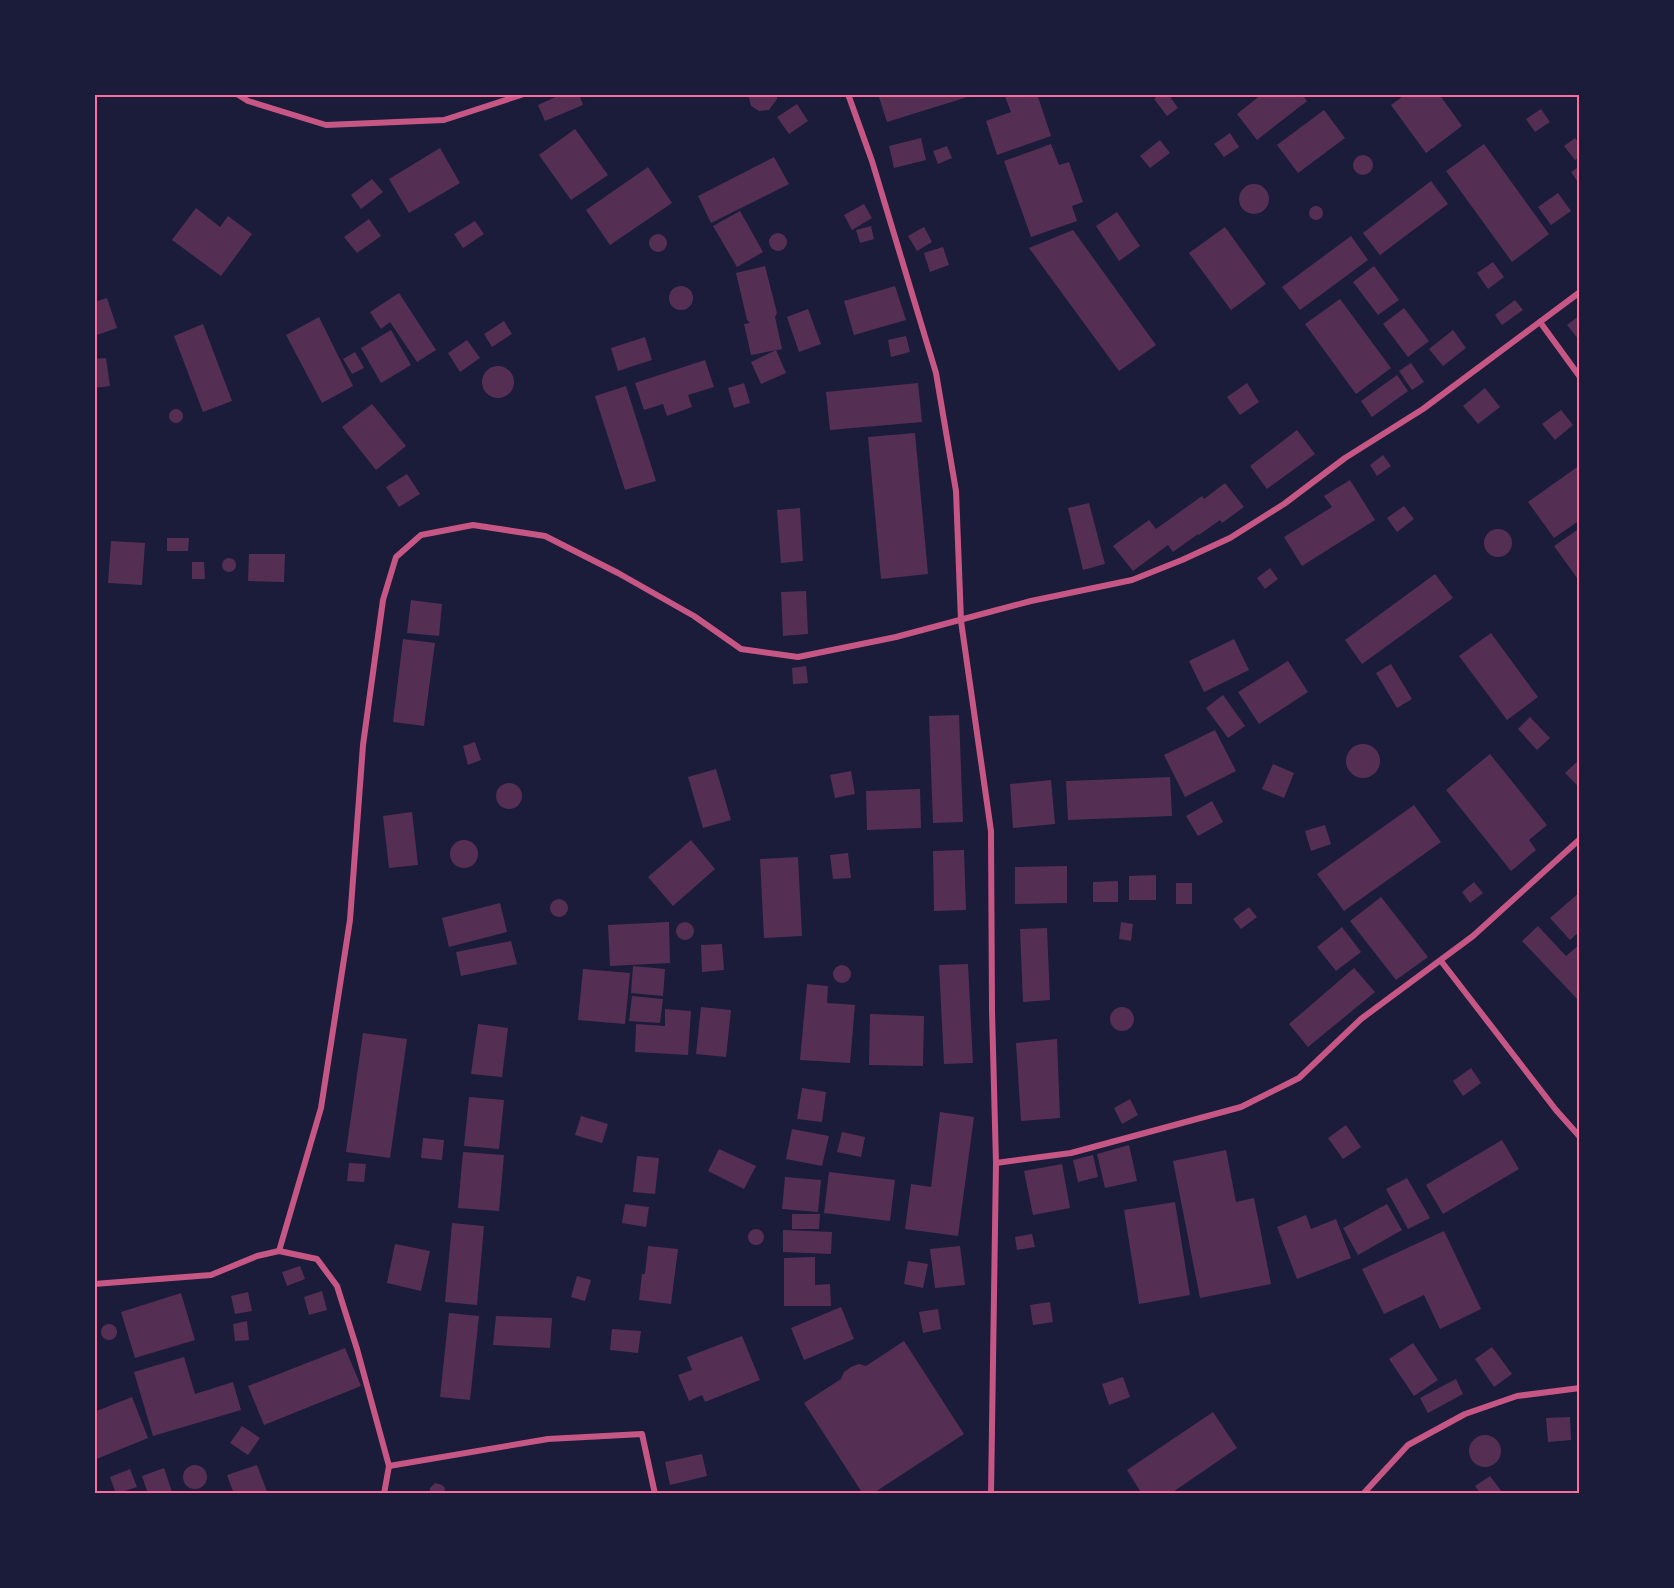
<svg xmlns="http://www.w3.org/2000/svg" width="1674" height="1588" viewBox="0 0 1674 1588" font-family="Poppins,sans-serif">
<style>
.building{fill:#542f53}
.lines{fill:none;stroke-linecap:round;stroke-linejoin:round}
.minor{stroke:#c65784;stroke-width:6}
.neatline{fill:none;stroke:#ff6b9d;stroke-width:2}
</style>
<rect width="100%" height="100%" fill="#1b1b3a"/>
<g class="building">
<path d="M 562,94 L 579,94 L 583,105 L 545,121 L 538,105 Z"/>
<path d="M 748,94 L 777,94 L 777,99 L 769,110 L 759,111 L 751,106 Z"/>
<path d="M 878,94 L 974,94 L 974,95 L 887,122 Z"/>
<path d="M 1004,94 L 1037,94 L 1051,136 L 997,155 L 986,121 L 1011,112 Z"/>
<path d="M 1160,94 L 1168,94 L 1178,108 L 1167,116 L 1154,99 Z"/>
<path d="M 1262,94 L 1302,94 L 1307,101 L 1257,140 L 1237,114 Z"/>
<path d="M 1406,94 L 1439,94 L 1462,126 L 1426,153 L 1391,105 Z"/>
<path d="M 797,104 L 808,121 L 789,134 L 777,117 Z"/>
<path d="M 1541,109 L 1550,122 L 1535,132 L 1526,119 Z"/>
<path d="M 1324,110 L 1345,138 L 1298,173 L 1277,145 Z"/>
<path d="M 575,129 L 608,175 L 571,200 L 539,155 Z"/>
<path d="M 1230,133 L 1239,147 L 1224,157 L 1214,144 Z"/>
<path d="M 921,138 L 926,160 L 894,168 L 889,146 Z"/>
<path d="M 1575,138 L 1580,144 L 1580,157 L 1575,160 L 1564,146 Z"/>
<path d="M 1160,140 L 1170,153 L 1150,168 L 1140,156 Z"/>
<path d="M 1051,144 L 1059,165 L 1069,162 L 1083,202 L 1072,206 L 1077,221 L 1031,237 L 1004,161 Z"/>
<path d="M 1484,144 L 1549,234 L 1512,262 L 1446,171 Z"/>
<path d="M 947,146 L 952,158 L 938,164 L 933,151 Z"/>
<path d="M 440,148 L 460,183 L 409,213 L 389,179 Z"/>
<circle cx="1363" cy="165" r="10"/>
<path d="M 774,157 L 789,184 L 711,223 L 698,196 Z"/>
<path d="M 1580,166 L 1580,185 L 1571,172 Z"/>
<path d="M 648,167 L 672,203 L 610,245 L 586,210 Z"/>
<path d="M 372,179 L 383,192 L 361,209 L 351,195 Z"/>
<path d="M 1431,181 L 1448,204 L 1380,255 L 1363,233 Z"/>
<circle cx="1254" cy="199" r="15"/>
<path d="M 1558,193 L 1571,211 L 1551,225 L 1538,207 Z"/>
<path d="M 864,204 L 872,218 L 852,230 L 844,215 Z"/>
<circle cx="1316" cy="213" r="7"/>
<path d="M 196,208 L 220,227 L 228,216 L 252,234 L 221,276 L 172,240 Z"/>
<path d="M 740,211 L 763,252 L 737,267 L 713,226 Z"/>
<path d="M 1117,212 L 1140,246 L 1119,261 L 1096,226 Z"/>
<path d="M 369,219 L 381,236 L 357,253 L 344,237 Z"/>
<path d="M 475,221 L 484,234 L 463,248 L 454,234 Z"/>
<path d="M 871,226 L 874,239 L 860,243 L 856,230 Z"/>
<path d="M 924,227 L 932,242 L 917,251 L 908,236 Z"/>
<path d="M 1225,227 L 1266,284 L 1231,310 L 1189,253 Z"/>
<path d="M 1073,230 L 1156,345 L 1119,371 L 1029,248 Z"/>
<circle cx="778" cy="242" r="9"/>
<circle cx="658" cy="243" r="9"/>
<path d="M 1351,236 L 1368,260 L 1300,310 L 1282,287 Z"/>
<path d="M 943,247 L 949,265 L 930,272 L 924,253 Z"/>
<path d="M 1493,262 L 1504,277 L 1488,289 L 1477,273 Z"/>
<path d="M 765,266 L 777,313 L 775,317 L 782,349 L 751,355 L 744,324 L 750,323 L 747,320 L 736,273 Z"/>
<path d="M 1374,266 L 1399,300 L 1378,315 L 1353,282 Z"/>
<path d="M 895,286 L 906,320 L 854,335 L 844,301 Z"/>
<circle cx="681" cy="298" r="12"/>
<path d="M 399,293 L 436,350 L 417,362 L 390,322 L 381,329 L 370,312 Z"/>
<path d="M 107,298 L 117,328 L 94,336 L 94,302 Z"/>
<path d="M 1340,299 L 1391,368 L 1356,394 L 1305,324 Z"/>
<path d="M 1515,300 L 1523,310 L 1502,325 L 1495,315 Z"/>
<path d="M 1404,308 L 1429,341 L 1408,357 L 1383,324 Z"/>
<path d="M 808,309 L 821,344 L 799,352 L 787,317 Z"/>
<path d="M 1580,315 L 1580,341 L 1567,325 Z"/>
<path d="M 319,317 L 353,386 L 322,403 L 286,335 Z"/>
<path d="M 504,321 L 512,334 L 492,347 L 484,334 Z"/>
<path d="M 203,324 L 232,401 L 203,412 L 174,336 Z"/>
<path d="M 391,330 L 411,365 L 381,383 L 361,348 Z"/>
<path d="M 1453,330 L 1466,348 L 1443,366 L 1429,349 Z"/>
<path d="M 906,336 L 910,352 L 891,357 L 888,340 Z"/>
<path d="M 645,337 L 652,360 L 618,371 L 611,348 Z"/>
<path d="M 467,340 L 480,358 L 460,372 L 448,353 Z"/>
<path d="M 776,350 L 786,373 L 761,384 L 751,362 Z"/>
<path d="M 355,352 L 364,368 L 352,374 L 343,359 Z"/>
<path d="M 106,358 L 110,386 L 94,388 L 94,359 Z"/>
<path d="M 705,360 L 714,387 L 688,395 L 692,407 L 667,416 L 663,404 L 644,410 L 635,383 Z"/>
<path d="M 1411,363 L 1424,382 L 1412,390 L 1399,371 Z"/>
<circle cx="498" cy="382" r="16"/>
<path d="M 1397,375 L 1408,391 L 1372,417 L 1361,401 Z"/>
<path d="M 744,383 L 750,403 L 734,408 L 728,388 Z"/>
<path d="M 918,383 L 922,422 L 830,430 L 826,392 Z"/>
<path d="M 1247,383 L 1259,402 L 1240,415 L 1227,397 Z"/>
<path d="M 626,386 L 656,481 L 625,490 L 595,396 Z"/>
<path d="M 1485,388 L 1500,407 L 1478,424 L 1463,406 Z"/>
<path d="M 372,404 L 406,446 L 376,470 L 342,427 Z"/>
<circle cx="176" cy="416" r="7"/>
<path d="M 1561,410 L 1573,425 L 1555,440 L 1542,424 Z"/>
<path d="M 1297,430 L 1315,454 L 1267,489 L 1250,466 Z"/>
<path d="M 915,433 L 928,574 L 881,579 L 868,437 Z"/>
<path d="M 1383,455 L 1391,466 L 1377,476 L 1370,465 Z"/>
<path d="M 1580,465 L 1580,520 L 1554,538 L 1528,502 Z"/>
<path d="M 407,474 L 420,494 L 399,507 L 386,487 Z"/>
<path d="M 1350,480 L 1375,520 L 1302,566 L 1284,537 L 1332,507 L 1324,496 Z"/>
<path d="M 1225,483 L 1244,507 L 1222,523 L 1220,520 L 1199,535 L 1198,534 L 1173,552 L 1168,545 L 1133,571 L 1113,546 L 1149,520 L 1156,529 L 1202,496 L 1204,499 Z"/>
<path d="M 1089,503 L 1105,564 L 1083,570 L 1068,508 Z"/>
<path d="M 1404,506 L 1414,519 L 1397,532 L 1387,518 Z"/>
<path d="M 800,508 L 803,561 L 781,563 L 777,510 Z"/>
<path d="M 1580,528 L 1580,582 L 1554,546 Z"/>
<circle cx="1498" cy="543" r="14"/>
<path d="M 167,538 L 189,538 L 188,551 L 167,551 Z"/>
<path d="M 111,541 L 145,543 L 142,585 L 108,583 Z"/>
<path d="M 249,554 L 285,554 L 284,582 L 248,581 Z"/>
<circle cx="229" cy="565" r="7"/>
<path d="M 192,562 L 204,562 L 205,579 L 192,579 Z"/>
<path d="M 1270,568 L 1278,579 L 1265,589 L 1257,578 Z"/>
<path d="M 1435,574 L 1453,598 L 1362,664 L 1345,640 Z"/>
<path d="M 806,591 L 808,634 L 783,636 L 781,592 Z"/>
<path d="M 411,600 L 442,604 L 439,636 L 407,633 Z"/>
<path d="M 1491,633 L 1538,697 L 1507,720 L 1459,656 Z"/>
<path d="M 403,639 L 435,643 L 424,726 L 393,722 Z"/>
<path d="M 1234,639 L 1249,670 L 1204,692 L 1189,661 Z"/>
<path d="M 1288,661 L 1308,692 L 1259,724 L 1238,692 Z"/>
<path d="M 1391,664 L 1412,699 L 1397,708 L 1376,673 Z"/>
<path d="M 806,666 L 808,683 L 793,684 L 792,668 Z"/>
<path d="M 1223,695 L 1245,726 L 1228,738 L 1206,708 Z"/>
<path d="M 959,715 L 963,822 L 933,823 L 929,716 Z"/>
<path d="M 1530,717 L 1550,738 L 1537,750 L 1518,729 Z"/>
<path d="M 1215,730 L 1236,771 L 1185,797 L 1164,755 Z"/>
<path d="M 475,742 L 481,760 L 468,765 L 463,746 Z"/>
<circle cx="1363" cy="761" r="17"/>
<path d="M 1490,754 L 1547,825 L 1529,840 L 1536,850 L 1511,871 L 1446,790 Z"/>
<path d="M 1580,759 L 1580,788 L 1565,773 Z"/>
<path d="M 1273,764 L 1294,773 L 1284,798 L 1262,789 Z"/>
<path d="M 716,769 L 731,820 L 703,828 L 688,777 Z"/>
<path d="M 851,771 L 855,794 L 835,798 L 830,775 Z"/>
<path d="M 1170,777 L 1172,816 L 1068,820 L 1066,781 Z"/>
<path d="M 1051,780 L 1055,824 L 1013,828 L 1010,784 Z"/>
<circle cx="509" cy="796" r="13"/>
<path d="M 920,789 L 921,828 L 867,830 L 866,791 Z"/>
<path d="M 1212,801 L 1223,822 L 1198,836 L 1186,816 Z"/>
<path d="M 1414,805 L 1441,842 L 1344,911 L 1317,874 Z"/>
<path d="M 412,812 L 418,865 L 389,868 L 383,816 Z"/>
<path d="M 1325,825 L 1331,844 L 1311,851 L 1305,831 Z"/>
<circle cx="464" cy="854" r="14"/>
<path d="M 691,840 L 715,869 L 673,906 L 648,877 Z"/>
<path d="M 964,850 L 966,910 L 934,911 L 933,851 Z"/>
<path d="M 848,853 L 851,878 L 833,879 L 830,855 Z"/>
<path d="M 798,857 L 802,936 L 764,938 L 760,859 Z"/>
<path d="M 1067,866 L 1067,903 L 1015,904 L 1015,867 Z"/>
<path d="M 1156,875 L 1156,900 L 1129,900 L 1129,876 Z"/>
<path d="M 1118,881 L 1118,902 L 1093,902 L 1093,882 Z"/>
<path d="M 1474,882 L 1483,893 L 1470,903 L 1462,892 Z"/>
<rect x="1176" y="883" width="16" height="21"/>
<path d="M 1580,892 L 1580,931 L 1570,940 L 1550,918 Z"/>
<path d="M 1381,897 L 1428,957 L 1396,980 L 1350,921 Z"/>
<circle cx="559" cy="908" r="9"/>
<path d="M 500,903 L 507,932 L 449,947 L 442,918 Z"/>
<path d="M 1249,907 L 1257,917 L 1241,929 L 1233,919 Z"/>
<circle cx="685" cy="931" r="9"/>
<path d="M 669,922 L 670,963 L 610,966 L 608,925 Z"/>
<path d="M 1121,922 L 1133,924 L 1131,941 L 1119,939 Z"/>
<path d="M 1538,926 L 1566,956 L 1580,944 L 1580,1002 L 1522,941 Z"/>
<path d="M 1342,927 L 1361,952 L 1336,971 L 1317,947 Z"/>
<path d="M 1047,928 L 1050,1000 L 1023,1002 L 1020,929 Z"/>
<path d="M 511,941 L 517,964 L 461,976 L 456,952 Z"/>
<path d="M 722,944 L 724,970 L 702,972 L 701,945 Z"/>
<path d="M 968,964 L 973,1063 L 944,1064 L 939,965 Z"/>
<circle cx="842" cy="974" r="9"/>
<path d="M 633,966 L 665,969 L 663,996 L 631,993 Z"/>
<path d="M 1354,968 L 1375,992 L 1308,1047 L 1289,1024 Z"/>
<path d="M 583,969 L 630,973 L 625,1024 L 578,1020 Z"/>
<path d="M 807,984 L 828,986 L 827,1003 L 855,1005 L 850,1063 L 800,1060 Z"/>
<path d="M 632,996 L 663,999 L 660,1023 L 629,1021 Z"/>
<circle cx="1122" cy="1019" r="12"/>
<path d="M 701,1007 L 731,1010 L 726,1057 L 696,1054 Z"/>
<path d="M 665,1009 L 691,1011 L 688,1055 L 635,1052 L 636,1024 L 665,1026 Z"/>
<path d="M 870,1014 L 924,1016 L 923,1066 L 869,1065 Z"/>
<path d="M 478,1024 L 508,1028 L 502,1077 L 471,1074 Z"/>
<path d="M 363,1033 L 407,1039 L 390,1158 L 346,1152 Z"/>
<path d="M 1057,1039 L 1060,1118 L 1021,1121 L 1016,1043 Z"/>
<path d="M 1471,1068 L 1481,1083 L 1463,1096 L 1453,1081 Z"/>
<path d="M 802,1088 L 826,1092 L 822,1122 L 797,1119 Z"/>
<path d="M 469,1097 L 504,1100 L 499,1149 L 464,1146 Z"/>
<path d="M 1130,1099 L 1138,1115 L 1122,1124 L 1114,1108 Z"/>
<path d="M 940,1112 L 974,1117 L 958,1236 L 905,1229 L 911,1184 L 931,1187 Z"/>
<path d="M 581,1116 L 608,1124 L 602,1143 L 575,1135 Z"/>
<path d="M 1346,1125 L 1361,1147 L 1343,1159 L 1328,1138 Z"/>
<path d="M 792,1129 L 829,1136 L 822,1166 L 786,1159 Z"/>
<path d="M 842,1132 L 865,1137 L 861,1157 L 837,1152 Z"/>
<path d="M 423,1138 L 444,1140 L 442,1160 L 421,1158 Z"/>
<path d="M 1502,1140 L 1519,1169 L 1443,1214 L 1426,1185 Z"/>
<path d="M 1129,1145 L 1137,1181 L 1105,1188 L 1097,1154 Z"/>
<path d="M 719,1149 L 756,1166 L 744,1189 L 708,1171 Z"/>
<path d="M 1226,1150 L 1236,1202 L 1254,1198 L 1271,1284 L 1200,1298 L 1173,1161 Z"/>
<path d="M 463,1152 L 504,1155 L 499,1211 L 458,1208 Z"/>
<path d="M 1093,1155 L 1098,1177 L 1078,1182 L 1073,1160 Z"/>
<path d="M 637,1156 L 659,1158 L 655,1194 L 633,1192 Z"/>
<path d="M 349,1163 L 366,1164 L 364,1182 L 347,1181 Z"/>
<path d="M 1062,1164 L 1070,1208 L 1033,1215 L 1024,1171 Z"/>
<path d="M 829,1172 L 895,1180 L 890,1221 L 824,1213 Z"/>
<path d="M 785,1177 L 821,1180 L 818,1212 L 782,1209 Z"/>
<path d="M 1407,1178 L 1430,1218 L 1408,1229 L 1386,1189 Z"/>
<path d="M 1175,1202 L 1190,1295 L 1139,1304 L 1124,1210 Z"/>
<path d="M 625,1204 L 649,1207 L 646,1227 L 622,1223 Z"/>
<path d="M 1387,1204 L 1402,1230 L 1358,1255 L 1343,1228 Z"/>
<path d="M 792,1214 L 820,1214 L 819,1229 L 792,1229 Z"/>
<path d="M 1306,1215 L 1311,1229 L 1336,1219 L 1351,1258 L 1297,1279 L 1277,1227 Z"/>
<path d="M 452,1223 L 484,1226 L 477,1305 L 445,1302 Z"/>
<circle cx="756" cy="1237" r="8"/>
<path d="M 783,1230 L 832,1232 L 831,1254 L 783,1252 Z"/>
<path d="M 1444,1231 L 1481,1309 L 1440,1329 L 1424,1295 L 1384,1314 L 1362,1269 Z"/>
<path d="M 1032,1234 L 1035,1247 L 1017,1250 L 1015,1237 Z"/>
<path d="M 395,1244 L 430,1251 L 421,1291 L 387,1283 Z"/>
<path d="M 648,1246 L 678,1249 L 671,1304 L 639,1300 L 642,1274 L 645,1274 Z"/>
<path d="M 960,1246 L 965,1285 L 935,1288 L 930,1249 Z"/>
<path d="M 815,1257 L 815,1285 L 830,1284 L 831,1306 L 784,1306 L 784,1258 Z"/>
<path d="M 908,1261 L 928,1264 L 923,1288 L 904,1284 Z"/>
<path d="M 300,1266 L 305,1279 L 287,1286 L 282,1272 Z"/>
<path d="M 577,1276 L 591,1280 L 585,1301 L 571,1297 Z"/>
<path d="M 322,1291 L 327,1310 L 309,1315 L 304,1297 Z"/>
<path d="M 248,1292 L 252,1311 L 235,1314 L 231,1296 Z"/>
<path d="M 181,1293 L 195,1340 L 135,1358 L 121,1312 Z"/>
<path d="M 1050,1302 L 1053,1322 L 1033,1325 L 1030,1305 Z"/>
<path d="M 841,1307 L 854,1339 L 804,1360 L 791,1328 Z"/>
<path d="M 938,1309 L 941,1329 L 923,1333 L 919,1312 Z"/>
<path d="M 449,1313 L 479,1316 L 470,1400 L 440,1397 Z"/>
<path d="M 496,1316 L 552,1318 L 550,1348 L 493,1345 Z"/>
<path d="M 247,1321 L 249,1340 L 235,1341 L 233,1324 Z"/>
<circle cx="109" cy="1332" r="8"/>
<path d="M 612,1329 L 641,1331 L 638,1353 L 610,1350 Z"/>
<path d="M 742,1336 L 760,1380 L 705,1402 L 702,1395 L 689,1401 L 678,1375 L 692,1370 L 687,1357 Z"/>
<path d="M 904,1341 L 964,1434 L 872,1494 L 863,1494 L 804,1403 L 841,1379 L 844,1372 L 851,1367 L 859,1364 L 866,1366 Z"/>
<path d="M 1413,1343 L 1438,1380 L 1414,1396 L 1389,1359 Z"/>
<path d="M 1492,1347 L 1512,1374 L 1494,1387 L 1475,1359 Z"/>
<path d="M 345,1348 L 361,1386 L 264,1425 L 248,1386 Z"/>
<path d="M 184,1357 L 195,1394 L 233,1382 L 241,1410 L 153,1436 L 134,1372 Z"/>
<path d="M 1123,1377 L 1130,1397 L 1109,1405 L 1102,1384 Z"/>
<path d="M 1456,1379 L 1463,1394 L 1428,1413 L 1420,1398 Z"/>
<path d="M 132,1397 L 148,1438 L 94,1460 L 94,1412 Z"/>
<path d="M 1213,1412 L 1237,1448 L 1170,1494 L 1142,1494 L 1127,1470 Z"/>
<path d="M 1570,1417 L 1571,1440 L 1548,1442 L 1546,1418 Z"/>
<path d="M 242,1426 L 260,1438 L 248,1455 L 230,1443 Z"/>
<circle cx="1485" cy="1451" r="16"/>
<path d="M 702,1454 L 707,1476 L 670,1485 L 665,1462 Z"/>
<circle cx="195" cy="1477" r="12"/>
<path d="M 257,1465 L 268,1494 L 234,1494 L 227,1475 Z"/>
<path d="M 164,1468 L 172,1492 L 148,1494 L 142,1476 Z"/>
<path d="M 130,1469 L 137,1487 L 116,1494 L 110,1477 Z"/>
<path d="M 1490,1476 L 1502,1492 L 1501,1494 L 1481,1494 L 1475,1486 Z"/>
<path d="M 435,1483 L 442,1485 L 445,1488 L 444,1494 L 430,1494 L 430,1488 Z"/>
</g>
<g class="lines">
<g class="minor">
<path d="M 237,94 L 248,101 L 326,125 L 444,120 L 524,94"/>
<path d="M 848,94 L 872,161 L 936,373 L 956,491 L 961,621 L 991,831 L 992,1011 L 996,1163 L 991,1494"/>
<path d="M 1540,322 L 1580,377"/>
<path d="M 1441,961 L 1556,1110 L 1580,1137"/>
<path d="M 996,1163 L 1071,1153 L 1241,1107 L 1299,1078 L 1361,1019 L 1473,936 L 1580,839"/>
<path d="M 279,1251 L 321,1108 L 350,920 L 363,745 L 383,600 L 396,557 L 421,535 L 473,525 L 545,536 L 618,573 L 694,616 L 741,649 L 798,657 L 896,637 L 1031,601 L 1132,580 L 1182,560 L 1230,538 L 1284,504 L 1345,458 L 1423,409 L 1580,292"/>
<path d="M 94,1284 L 211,1275 L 257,1256 L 279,1251 L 317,1259 L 337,1286 L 357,1349 L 389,1466 L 384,1494"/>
<path d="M 389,1466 L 548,1439 L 642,1434 L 655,1494"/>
<path d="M 1363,1494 L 1408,1445 L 1465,1414 L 1517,1396 L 1580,1388"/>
</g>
</g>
<rect width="1674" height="1588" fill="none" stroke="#1b1b3a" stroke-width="192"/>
<rect x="96" y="96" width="1482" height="1396" class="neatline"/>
</svg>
